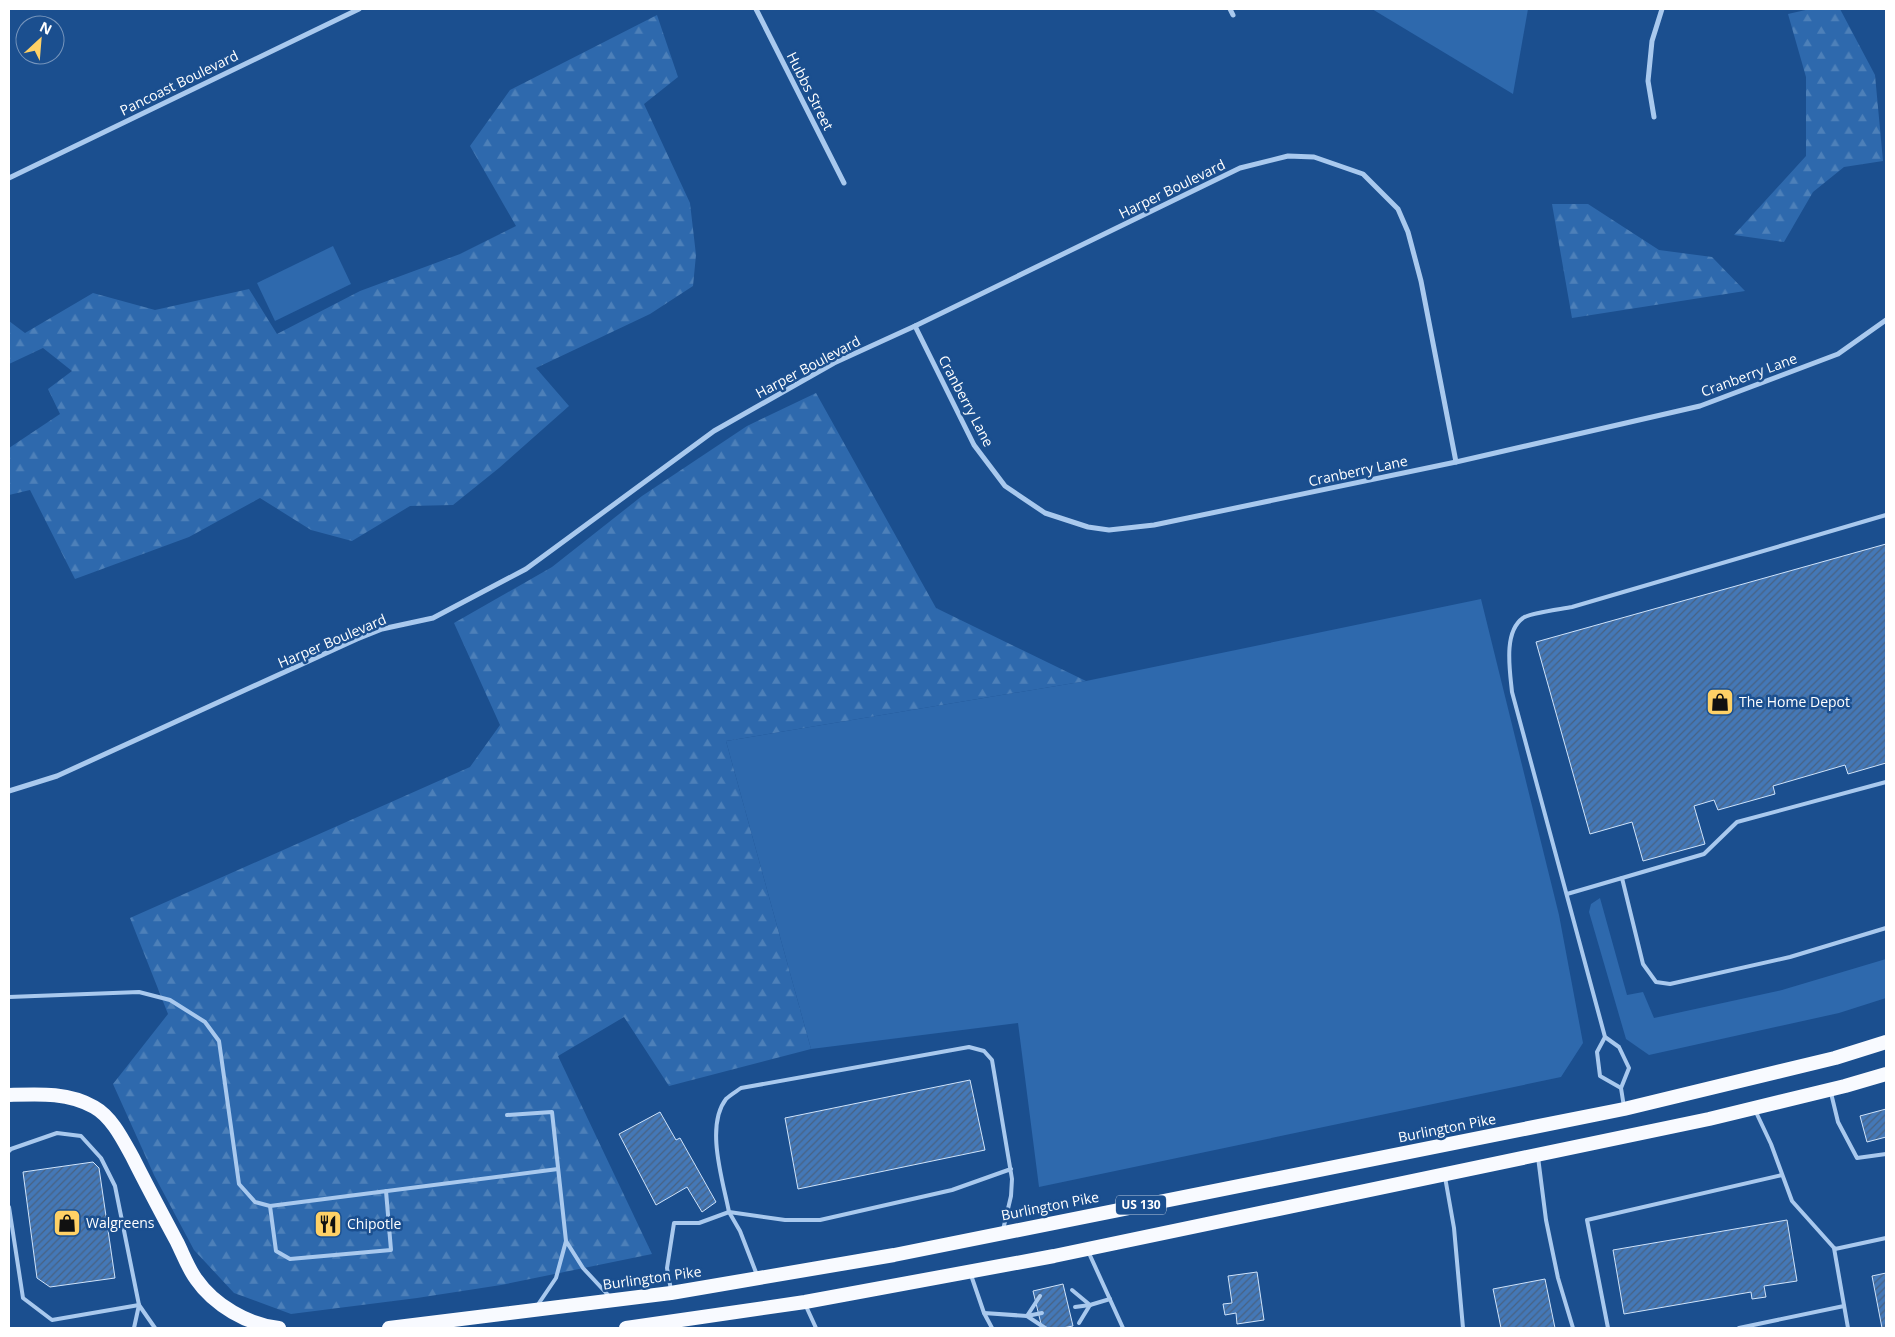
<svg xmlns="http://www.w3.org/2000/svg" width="1895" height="1337" viewBox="0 0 1895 1337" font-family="'Open Sans',sans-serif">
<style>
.green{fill:#2e69ad}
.forest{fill:url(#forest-firs)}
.building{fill:url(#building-hatch);stroke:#cfe3fa}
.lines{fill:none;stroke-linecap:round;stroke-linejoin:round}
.service{stroke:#a9c9ee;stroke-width:4}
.minor{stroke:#a9c9ee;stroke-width:5}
.trunk{stroke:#f8faff;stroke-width:14}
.labels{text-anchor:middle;stroke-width:5;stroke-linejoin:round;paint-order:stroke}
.shield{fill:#1b4f8f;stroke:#bbcadd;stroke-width:1}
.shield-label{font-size:12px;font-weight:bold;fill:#fff}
.street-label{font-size:14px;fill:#fff;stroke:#1b4f8f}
.poi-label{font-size:14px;fill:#fff;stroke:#1b4f8f;text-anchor:start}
</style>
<defs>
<pattern id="forest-firs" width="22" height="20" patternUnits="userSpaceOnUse" patternTransform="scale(1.25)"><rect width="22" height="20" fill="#2e69ad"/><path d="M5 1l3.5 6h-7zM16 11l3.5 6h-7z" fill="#4d80b9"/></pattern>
<pattern id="building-hatch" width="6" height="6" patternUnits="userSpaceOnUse" patternTransform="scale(1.25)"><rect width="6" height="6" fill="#4478b7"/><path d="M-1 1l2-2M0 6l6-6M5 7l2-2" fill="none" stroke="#486282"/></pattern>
</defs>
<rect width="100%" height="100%" fill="#1b4f8f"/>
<g class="green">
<path d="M 1372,9 L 1528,9 L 1513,94 Z"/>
<path d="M 333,246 L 351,284 L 275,321 L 257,283 Z"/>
<path d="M 1481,599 L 1559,915 L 1583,1043 L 1561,1077 L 1039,1187 L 1018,1023 L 811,1049 L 726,741 L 1086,681 Z"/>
<path d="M 1600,898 L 1627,995 L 1643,992 L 1654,1018 L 1782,990 L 1886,959 L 1886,998 L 1839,1013 L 1649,1055 L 1626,1039 L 1589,912 L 1591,904 Z"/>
</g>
<g class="forest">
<path d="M 1810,9 L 1840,9 L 1875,75 L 1883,161 L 1844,167 L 1813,192 L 1784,242 L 1734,235 L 1806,156 L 1806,77 L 1788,14 Z"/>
<path d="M 657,15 L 678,77 L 644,104 L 690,203 L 696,255 L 693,286 L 650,314 L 536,368 L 569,406 L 499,468 L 453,505 L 410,506 L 352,541 L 311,530 L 260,498 L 189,537 L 75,579 L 30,490 L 9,495 L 9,448 L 60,414 L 48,389 L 72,371 L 43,348 L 9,364 L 9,321 L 25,333 L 93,293 L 155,310 L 249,289 L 277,334 L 360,291 L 460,254 L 516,226 L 470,146 L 510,90 Z"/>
<path d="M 1552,204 L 1588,204 L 1659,250 L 1712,257 L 1745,291 L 1572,318 Z"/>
<path d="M 816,393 L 936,608 L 1086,681 L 726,741 L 811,1049 L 669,1086 L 624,1017 L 558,1056 L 652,1254 L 501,1285 L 417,1298 L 291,1314 L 234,1293 L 194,1250 L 154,1175 L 113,1084 L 168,1014 L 130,918 L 470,767 L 500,725 L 454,623 L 552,567 L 642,496 L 747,426 Z"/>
</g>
<g class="building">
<path d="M 1886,544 L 1886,763 L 1848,774 L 1845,765 L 1773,786 L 1775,794 L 1718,810 L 1714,800 L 1694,806 L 1705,844 L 1643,861 L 1632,822 L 1590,834 L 1536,642 Z"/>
<path d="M 970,1080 L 985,1150 L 798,1189 L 785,1118 Z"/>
<path d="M 1886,1109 L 1886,1137 L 1867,1142 L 1860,1116 Z"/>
<path d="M 660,1112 L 676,1140 L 680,1138 L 716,1202 L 702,1212 L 687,1187 L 656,1205 L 619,1134 Z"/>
<path d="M 93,1162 L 99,1168 L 115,1278 L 50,1287 L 37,1278 L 23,1172 Z"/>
<path d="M 1787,1220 L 1797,1281 L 1764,1286 L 1766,1297 L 1752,1299 L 1751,1292 L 1624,1314 L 1613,1250 Z"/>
<path d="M 1257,1272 L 1264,1320 L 1237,1324 L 1236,1313 L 1225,1315 L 1223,1304 L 1232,1303 L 1228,1276 Z"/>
<path d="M 1886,1273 L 1886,1328 L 1882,1328 L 1872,1276 Z"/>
<path d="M 1545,1279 L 1555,1328 L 1501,1328 L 1493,1289 Z"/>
<path d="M 1063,1284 L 1073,1326 L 1062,1328 L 1042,1328 L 1033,1291 Z"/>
</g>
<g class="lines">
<g class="service">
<path d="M 1622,878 L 1704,854 L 1737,822 L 1886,782"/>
<path d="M 1567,894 L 1622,878 L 1643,964 L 1656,982 L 1670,984 L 1790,957 L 1886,928"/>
<path d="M 9,997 L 139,992 L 170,1000 L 205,1022 L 219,1041 L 239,1184 L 255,1202 L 270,1206 L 558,1169"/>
<path d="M 1605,1037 L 1597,1052 L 1600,1076 L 1621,1088"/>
<path d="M 1831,1093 L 1838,1122 L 1857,1158 L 1886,1154"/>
<path d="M 1624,1107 L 1621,1088 L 1629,1068 L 1619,1047 L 1605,1037 L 1512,692 C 1510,671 1503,632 1523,618 C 1529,613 1563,609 1572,607 L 1886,515"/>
<path d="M 1755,1110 L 1771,1144 L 1792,1201 L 1835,1249 L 1886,1238"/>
<path d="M 507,1115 L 552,1112 L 566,1241"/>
<path d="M 9,1151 L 11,1149 L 57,1133 L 81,1136 L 101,1158 L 115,1186 L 139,1305 L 155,1328"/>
<path d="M 1538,1157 L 1546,1220 L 1558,1278 L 1573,1328"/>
<path d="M 1445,1177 L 1454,1228 L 1463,1328"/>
<path d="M 270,1206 L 276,1251 L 290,1259 L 391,1250 L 386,1191"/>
<path d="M 9,1207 L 23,1298 L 52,1320 L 139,1305"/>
<path d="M 1003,1230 L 1011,1196 L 1012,1179 L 992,1060 L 984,1051 L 969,1047 L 741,1088 C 737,1091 730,1095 726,1099 C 705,1126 723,1181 729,1212 L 785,1220 L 820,1220 L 952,1190 L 1011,1169"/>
<path d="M 1834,1248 L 1848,1328"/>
<path d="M 1088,1251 L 1123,1328"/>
<path d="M 971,1275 L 984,1313 L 992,1328"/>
<path d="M 671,1290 L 667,1268 L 674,1223 L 699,1223 L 729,1212 L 740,1231 L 757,1275"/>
<path d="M 1072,1290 L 1090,1305 L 1110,1299"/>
<path d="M 805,1304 L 816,1328"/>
<path d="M 537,1306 L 556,1278 L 566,1241 L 583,1268 L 610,1297"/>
<path d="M 1075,1307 L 1090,1305"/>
<path d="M 984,1313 L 1027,1316 L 1040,1296"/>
<path d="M 1027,1316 L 1045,1328"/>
<path d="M 1027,1316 L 1042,1313"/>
<path d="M 1079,1323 L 1090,1305"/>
<path d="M 134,1328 L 139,1305"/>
<path d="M 1608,1328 L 1587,1220 L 1782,1175"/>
<path d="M 1739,1328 L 1844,1306"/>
</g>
<g class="minor">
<path d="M 756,9 L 844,183"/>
<path d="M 1230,9 L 1233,15"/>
<path d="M 1654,117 L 1648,81 L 1652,41 L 1662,9"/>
<path d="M 9,178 L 359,9"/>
<path d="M 915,326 L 974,445 L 1005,486 L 1045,513 L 1088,527 L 1109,530 L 1154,525 L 1456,462 L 1700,406 L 1838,354 L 1886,320"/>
<path d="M 9,791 L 57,776 L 357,639 L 382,629 L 433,618 L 526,569 L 714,431 L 834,363 L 915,326 L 1240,168 L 1288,156 L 1314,157 L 1363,174 L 1398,209 L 1408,232 L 1421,281 L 1456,462"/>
</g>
<g class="trunk">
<path d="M 9,1095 C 38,1094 68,1092 94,1107 C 112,1117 123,1140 133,1158 C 147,1186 162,1214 177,1242 C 183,1254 188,1268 196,1279 C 214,1305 248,1325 279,1328"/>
<path d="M 389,1328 L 671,1293 L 894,1255 L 1624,1109 L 1835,1058 L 1886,1042"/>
<path d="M 626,1328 L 805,1302 L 1054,1256 L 1709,1119 L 1845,1086 L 1886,1074"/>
</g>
</g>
<defs>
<g id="shop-square" transform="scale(1.4375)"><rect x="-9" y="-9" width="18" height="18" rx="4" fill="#ffd166" stroke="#1b4f8f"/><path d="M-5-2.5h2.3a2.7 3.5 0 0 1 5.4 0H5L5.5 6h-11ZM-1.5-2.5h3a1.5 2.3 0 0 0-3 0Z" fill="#111"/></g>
<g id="restaurant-square" transform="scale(1.4375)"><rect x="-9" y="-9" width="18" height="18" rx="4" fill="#ffd166" stroke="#1b4f8f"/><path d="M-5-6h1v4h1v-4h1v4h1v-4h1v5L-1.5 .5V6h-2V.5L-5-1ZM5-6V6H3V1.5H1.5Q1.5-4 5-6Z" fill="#111"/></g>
</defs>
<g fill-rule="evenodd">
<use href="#shop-square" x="1720" y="702"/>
<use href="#shop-square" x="67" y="1223"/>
<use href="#restaurant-square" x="328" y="1224"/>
</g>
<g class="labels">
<rect class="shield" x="1116" y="1195.5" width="50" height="19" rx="4"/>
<g class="shield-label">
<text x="1141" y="1209">US 130</text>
</g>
<g class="street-label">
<text transform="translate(179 83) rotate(-26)" y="5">Pancoast Boulevard</text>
<text transform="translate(810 91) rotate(63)" y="5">Hubbs Street</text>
<text transform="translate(1172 189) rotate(-26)" y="5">Harper Boulevard</text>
<text transform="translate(808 367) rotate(-28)" y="5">Harper Boulevard</text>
<text transform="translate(1749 375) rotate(-20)" y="5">Cranberry Lane</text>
<text transform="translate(966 401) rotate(62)" y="5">Cranberry Lane</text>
<text transform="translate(1358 471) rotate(-12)" y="5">Cranberry Lane</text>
<text transform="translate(332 641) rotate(-23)" y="5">Harper Boulevard</text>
<text transform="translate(1447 1128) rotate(-11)" y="5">Burlington Pike</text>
<text transform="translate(1050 1206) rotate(-11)" y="5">Burlington Pike</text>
<text transform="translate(652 1278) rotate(-8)" y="5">Burlington Pike</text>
</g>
<g class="poi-label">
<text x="1739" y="707">The Home Depot</text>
<text x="86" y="1228">Walgreens</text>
<text x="347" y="1229">Chipotle</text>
</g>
</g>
<rect width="1895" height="1337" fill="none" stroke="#ffffff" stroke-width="20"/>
<g transform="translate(40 40) rotate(26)"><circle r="24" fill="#1b4f8f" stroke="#7695bc"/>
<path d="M0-4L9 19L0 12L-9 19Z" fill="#ffd166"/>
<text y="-8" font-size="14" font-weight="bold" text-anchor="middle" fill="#ffffff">N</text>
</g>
</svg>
